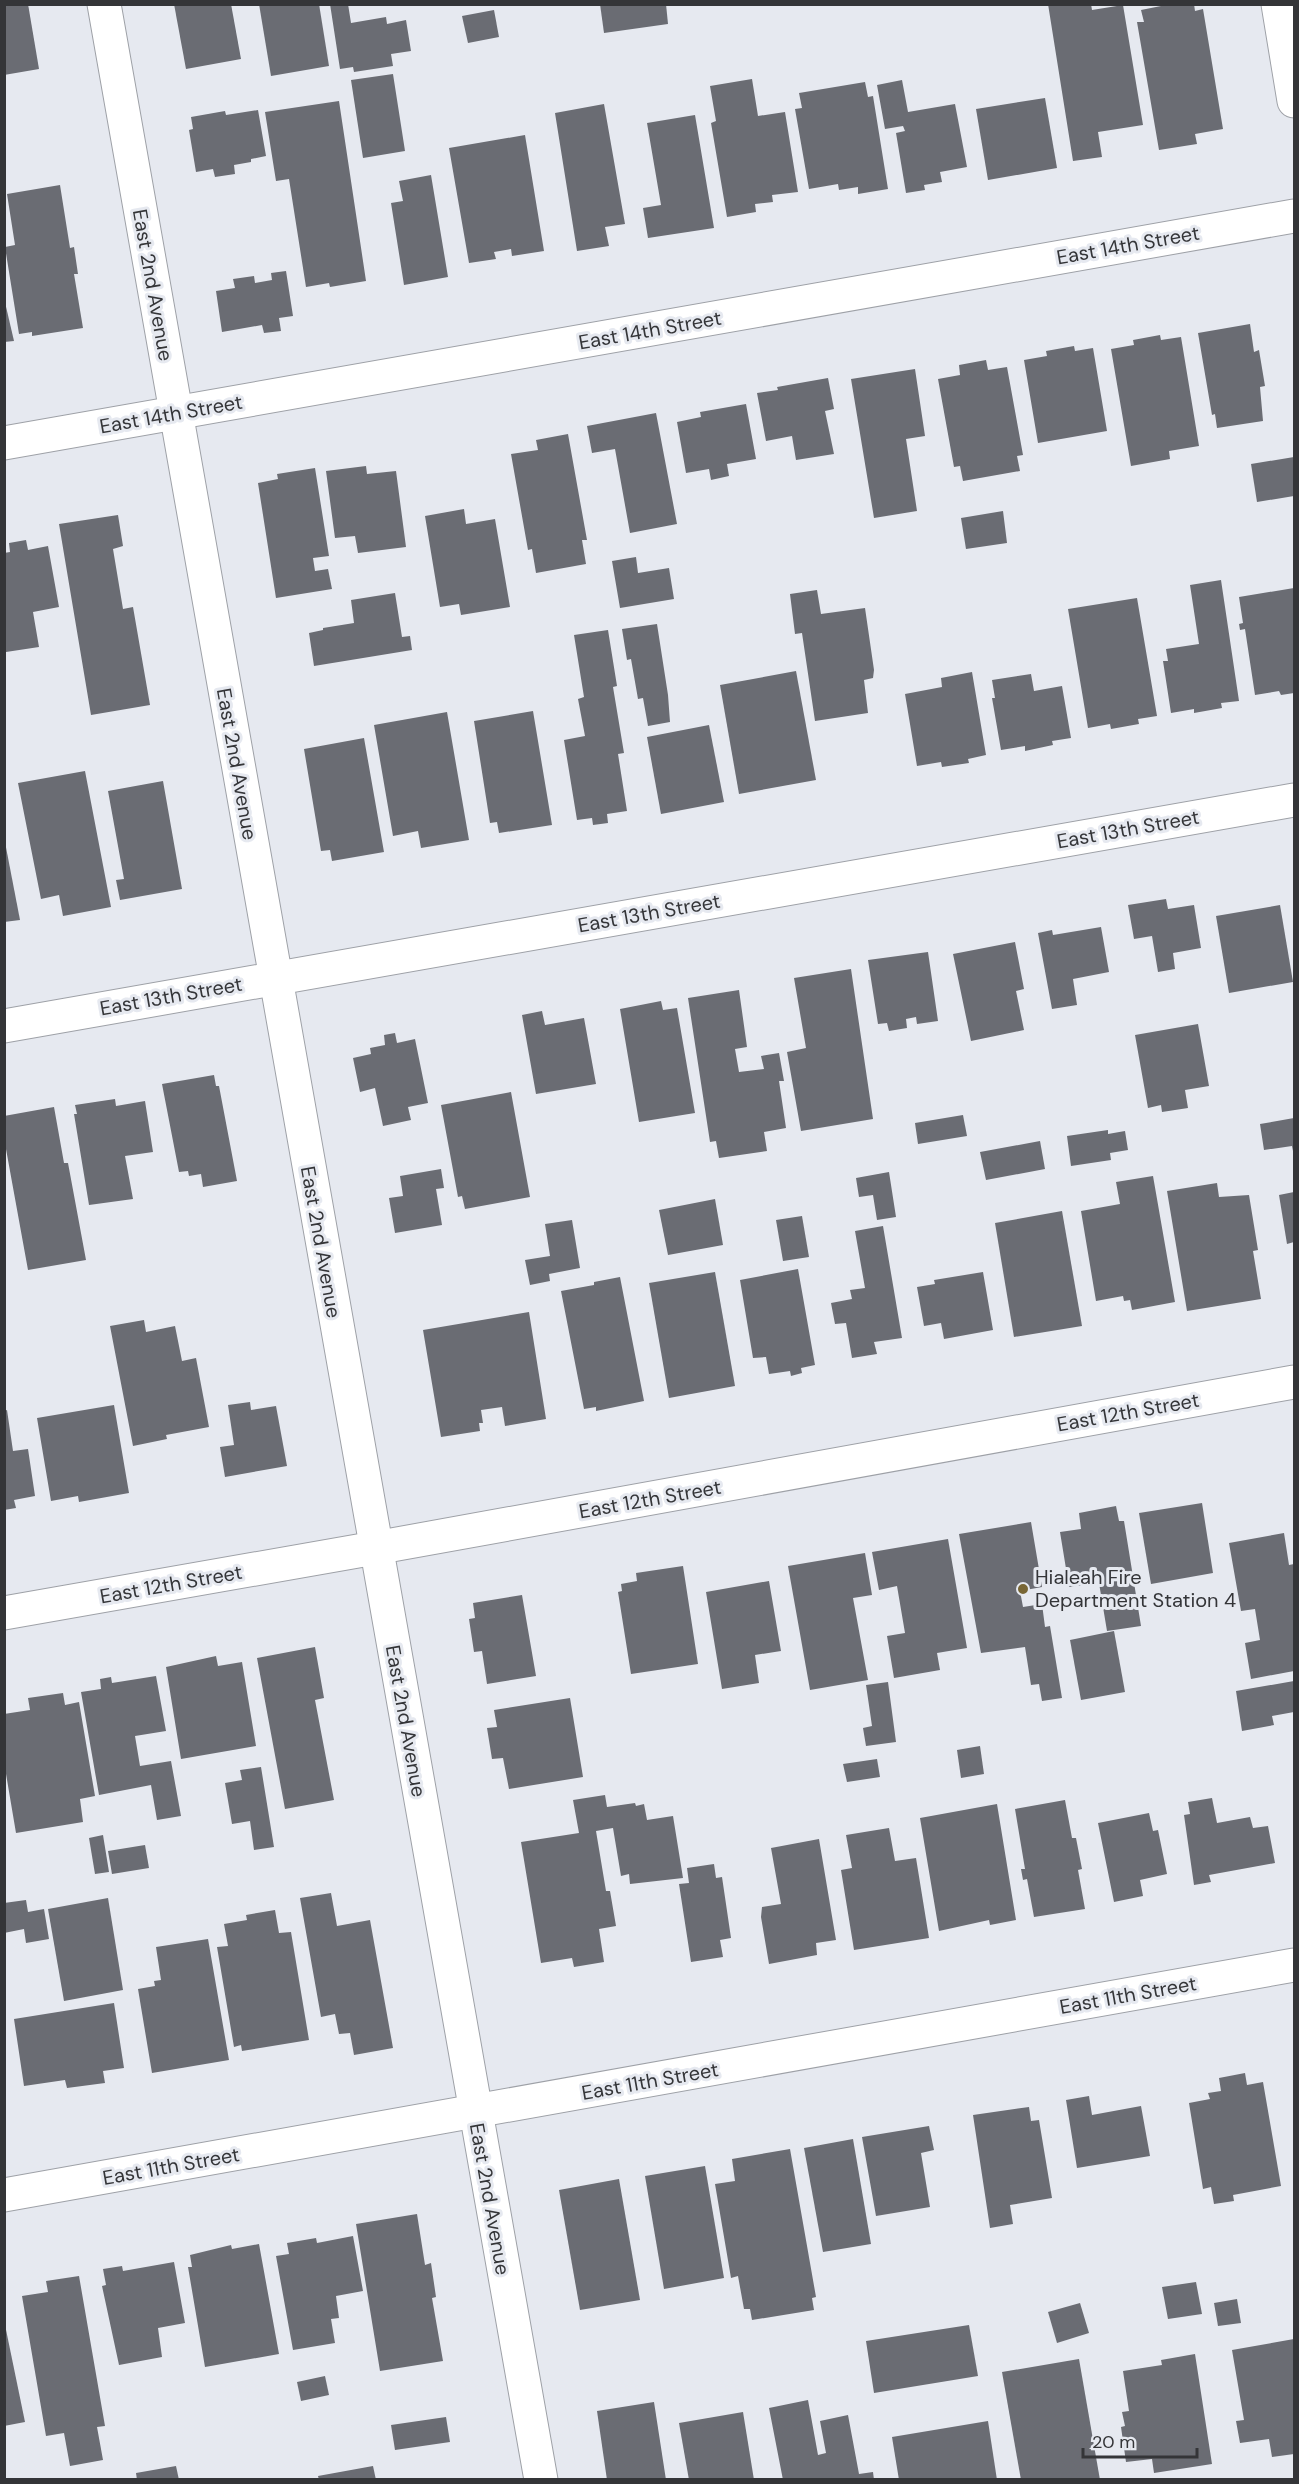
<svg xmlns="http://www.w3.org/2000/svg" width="1299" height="2484" viewBox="0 0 1299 2484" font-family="'DM Sans',sans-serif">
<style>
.building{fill:#6a6c73}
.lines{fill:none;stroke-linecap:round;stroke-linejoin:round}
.minor-casing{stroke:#9ea1a7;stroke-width:35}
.minor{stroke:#fff;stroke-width:33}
.poi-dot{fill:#786635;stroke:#e6e9f0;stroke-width:2}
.labels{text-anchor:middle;stroke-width:6;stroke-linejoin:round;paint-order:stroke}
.street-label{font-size:20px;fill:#343538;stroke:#e6e9f0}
.poi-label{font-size:20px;fill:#343538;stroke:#e6e9f0;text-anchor:start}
</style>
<rect width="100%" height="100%" fill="#e6e9f0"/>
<g class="building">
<path d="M 4,4 L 28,4 L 39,69 L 4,75 Z"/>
<path d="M 174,4 L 231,4 L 241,59 L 186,69 Z"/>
<path d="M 259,4 L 319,4 L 329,66 L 271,76 Z"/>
<path d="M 330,4 L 348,4 L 351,23 L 386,17 L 387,24 L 406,20 L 411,51 L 391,54 L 393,66 L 354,72 L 353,67 L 340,69 Z"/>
<path d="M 600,4 L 666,4 L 668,24 L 604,33 Z"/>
<path d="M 1048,4 L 1091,4 L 1092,10 L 1123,5 L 1143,125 L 1098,132 L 1102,157 L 1073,161 Z"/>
<path d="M 1171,4 L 1194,4 L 1195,11 L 1203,9 L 1223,129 L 1195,134 L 1197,144 L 1159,150 L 1137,22 L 1144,22 L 1141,10 Z"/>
<path d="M 494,10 L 499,37 L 468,43 L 462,16 Z"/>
<path d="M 393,74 L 405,151 L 363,158 L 351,80 Z"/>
<path d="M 752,79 L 758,116 L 785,112 L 798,192 L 772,195 L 773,202 L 755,204 L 756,212 L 727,217 L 711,123 L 716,121 L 710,86 Z"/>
<path d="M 902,80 L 908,112 L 955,104 L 967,167 L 940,172 L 942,182 L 924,185 L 925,190 L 906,193 L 896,133 L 905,131 L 903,126 L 885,129 L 877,85 Z"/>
<path d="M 865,82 L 868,97 L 873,96 L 888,189 L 858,194 L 858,187 L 839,190 L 838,184 L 809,189 L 795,109 L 802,108 L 799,93 Z"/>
<path d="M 1045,98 L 1057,168 L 988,180 L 976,109 Z"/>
<path d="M 339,101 L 366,281 L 330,287 L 329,283 L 306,287 L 289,179 L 276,181 L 265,112 Z"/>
<path d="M 604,104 L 625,224 L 605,227 L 609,246 L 577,251 L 555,113 Z"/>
<path d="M 258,110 L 266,156 L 251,159 L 251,162 L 234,165 L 235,174 L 215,177 L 213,169 L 196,172 L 189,130 L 193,129 L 191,117 L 225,111 L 226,115 Z"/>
<path d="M 695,115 L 714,228 L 648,238 L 643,208 L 661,205 L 647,123 Z"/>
<path d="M 525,135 L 544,251 L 512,256 L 511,249 L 494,252 L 496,259 L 469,263 L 449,148 Z"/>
<path d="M 431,175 L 448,277 L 404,285 L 391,203 L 403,201 L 399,181 Z"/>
<path d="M 60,185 L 70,248 L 74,247 L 78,274 L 74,274 L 83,328 L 32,336 L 32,332 L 19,334 L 5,247 L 15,245 L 7,194 Z"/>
<path d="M 286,271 L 293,316 L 279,318 L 281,331 L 264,333 L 262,325 L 222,332 L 216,291 L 235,288 L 233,279 L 254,276 L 255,283 L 272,280 L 271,273 Z"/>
<path d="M 4,298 L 14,341 L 4,342 Z"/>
<path d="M 1250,324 L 1254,352 L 1259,350 L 1265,386 L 1260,387 L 1263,421 L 1217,428 L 1215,414 L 1212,415 L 1198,333 Z"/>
<path d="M 1160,335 L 1161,340 L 1181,337 L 1199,446 L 1169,451 L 1170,459 L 1131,466 L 1111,349 L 1134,345 L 1133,340 Z"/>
<path d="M 1074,346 L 1075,351 L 1093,348 L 1107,431 L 1038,443 L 1024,360 L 1047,356 L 1046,351 Z"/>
<path d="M 986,360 L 988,370 L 1007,367 L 1023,455 L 1017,456 L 1020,471 L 963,481 L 960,466 L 954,467 L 938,379 L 960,375 L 959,365 Z"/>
<path d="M 915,369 L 925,436 L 906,439 L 917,511 L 874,518 L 851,379 Z"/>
<path d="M 828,378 L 834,409 L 825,411 L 834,454 L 796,460 L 792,436 L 766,441 L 757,393 L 778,390 L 777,387 Z"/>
<path d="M 746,404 L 756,459 L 727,464 L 729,476 L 711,480 L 709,469 L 686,473 L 677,422 L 701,417 L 700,412 Z"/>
<path d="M 656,413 L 677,524 L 630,533 L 615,449 L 592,453 L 587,426 Z"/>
<path d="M 568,434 L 587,540 L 582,540 L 586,564 L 536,573 L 532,549 L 528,550 L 511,454 L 538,450 L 536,440 Z"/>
<path d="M 1294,457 L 1294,496 L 1257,502 L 1251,464 Z"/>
<path d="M 366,466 L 367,474 L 396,471 L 406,547 L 358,553 L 355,536 L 335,538 L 326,471 Z"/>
<path d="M 315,468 L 329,556 L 313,558 L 315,571 L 328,569 L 332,589 L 276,598 L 258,483 L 278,479 L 277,474 Z"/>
<path d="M 464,509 L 466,524 L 495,519 L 510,607 L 461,615 L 459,604 L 440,607 L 425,516 Z"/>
<path d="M 1003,511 L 1007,543 L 966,549 L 961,518 Z"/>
<path d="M 118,515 L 123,546 L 113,549 L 123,609 L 133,607 L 150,705 L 91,715 L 59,524 Z"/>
<path d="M 26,540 L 28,550 L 48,546 L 59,607 L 33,612 L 39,647 L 6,652 L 4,553 L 10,552 L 9,543 Z"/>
<path d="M 636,557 L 638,573 L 669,568 L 674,599 L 620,608 L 612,561 Z"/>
<path d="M 1221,580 L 1239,701 L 1221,703 L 1222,708 L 1194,713 L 1194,709 L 1171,713 L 1163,661 L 1168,661 L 1166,649 L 1199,644 L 1190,585 Z"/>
<path d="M 1294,588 L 1294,693 L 1281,695 L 1279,691 L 1255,695 L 1245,629 L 1240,630 L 1239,624 L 1243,623 L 1239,597 Z"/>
<path d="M 817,590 L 821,614 L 865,608 L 874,670 L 873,678 L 864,680 L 868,713 L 815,721 L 802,633 L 795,634 L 790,594 Z"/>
<path d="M 395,593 L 402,637 L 410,636 L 412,650 L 314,666 L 309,633 L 323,630 L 323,628 L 354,623 L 351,600 Z"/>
<path d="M 1137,598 L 1157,716 L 1138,719 L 1139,724 L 1111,729 L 1110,724 L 1088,728 L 1068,609 Z"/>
<path d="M 657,624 L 668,695 L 670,722 L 648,726 L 643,698 L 638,699 L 631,659 L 627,660 L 622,629 Z"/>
<path d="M 608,630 L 617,686 L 613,687 L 624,753 L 618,754 L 627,811 L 607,814 L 608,823 L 593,825 L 592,818 L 577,820 L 564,740 L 585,736 L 578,699 L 584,697 L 574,635 Z"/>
<path d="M 796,671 L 816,780 L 739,794 L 720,685 Z"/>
<path d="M 972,672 L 986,755 L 968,759 L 969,763 L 942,767 L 941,762 L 917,766 L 905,694 L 942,687 L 941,678 Z"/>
<path d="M 1031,674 L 1034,691 L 1062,686 L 1071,738 L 1052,741 L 1053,745 L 1025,751 L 1025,746 L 1001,750 L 992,698 L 995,698 L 992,680 Z"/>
<path d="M 533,711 L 552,825 L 499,833 L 497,822 L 490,823 L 474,721 Z"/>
<path d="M 447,712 L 469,840 L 421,848 L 418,831 L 393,836 L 374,725 Z"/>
<path d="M 709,725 L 724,802 L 661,814 L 647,737 Z"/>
<path d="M 364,738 L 384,852 L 332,861 L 330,850 L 321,851 L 304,749 Z"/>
<path d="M 85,771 L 111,907 L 63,916 L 59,895 L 41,899 L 18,783 Z"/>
<path d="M 163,781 L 182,889 L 120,900 L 116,880 L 124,879 L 108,791 Z"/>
<path d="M 4,837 L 20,920 L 4,922 Z"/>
<path d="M 1166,899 L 1168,909 L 1194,905 L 1201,948 L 1173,953 L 1175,969 L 1158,972 L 1152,936 L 1134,939 L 1128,905 Z"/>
<path d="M 1280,905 L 1293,982 L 1229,993 L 1216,916 Z"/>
<path d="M 1101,927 L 1109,972 L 1073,979 L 1077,1005 L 1052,1009 L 1038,933 L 1052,930 L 1053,935 Z"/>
<path d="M 1015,942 L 1024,989 L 1016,991 L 1024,1030 L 971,1041 L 953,954 Z"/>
<path d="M 928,952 L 938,1021 L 917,1024 L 916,1017 L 906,1019 L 907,1028 L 889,1031 L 887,1023 L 878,1024 L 868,960 Z"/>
<path d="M 851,969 L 873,1119 L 801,1131 L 787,1052 L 806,1048 L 794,978 Z"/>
<path d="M 739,990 L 747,1047 L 735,1049 L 739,1072 L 764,1069 L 761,1056 L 779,1053 L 784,1081 L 779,1081 L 786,1128 L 764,1132 L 767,1151 L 719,1158 L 716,1141 L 710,1142 L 688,998 Z"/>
<path d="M 661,1001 L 663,1010 L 677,1008 L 695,1113 L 639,1122 L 620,1009 Z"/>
<path d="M 542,1011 L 545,1025 L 584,1018 L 596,1084 L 536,1094 L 522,1015 Z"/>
<path d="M 1198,1024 L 1209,1086 L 1185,1090 L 1188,1108 L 1162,1112 L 1161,1105 L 1148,1108 L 1135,1035 Z"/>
<path d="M 395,1033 L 397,1043 L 415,1039 L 428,1103 L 408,1107 L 411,1120 L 383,1126 L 375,1088 L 360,1092 L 353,1058 L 371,1054 L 370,1048 L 385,1045 L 384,1035 Z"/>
<path d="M 214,1075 L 216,1086 L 219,1086 L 237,1181 L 203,1187 L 201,1174 L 189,1176 L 188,1171 L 179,1172 L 162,1084 Z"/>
<path d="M 511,1092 L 530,1197 L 465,1209 L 462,1196 L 458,1197 L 441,1105 Z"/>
<path d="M 115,1099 L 116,1106 L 145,1101 L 153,1152 L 125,1156 L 133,1199 L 89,1205 L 74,1114 L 77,1114 L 75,1105 Z"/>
<path d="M 54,1107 L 64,1163 L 68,1163 L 86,1260 L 28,1270 L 4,1138 L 4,1116 Z"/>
<path d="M 963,1115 L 967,1136 L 918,1144 L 915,1123 Z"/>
<path d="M 1294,1118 L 1294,1156 L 1292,1146 L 1264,1150 L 1260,1124 Z"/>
<path d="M 1108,1130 L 1108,1134 L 1125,1131 L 1128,1150 L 1110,1153 L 1111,1160 L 1071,1166 L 1067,1136 Z"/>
<path d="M 1040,1141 L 1045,1169 L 986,1180 L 980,1152 Z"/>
<path d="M 441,1169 L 444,1188 L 436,1189 L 442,1225 L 395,1233 L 389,1198 L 403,1196 L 400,1176 Z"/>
<path d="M 889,1172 L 896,1217 L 877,1220 L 873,1195 L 859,1197 L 856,1178 Z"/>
<path d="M 1153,1176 L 1175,1302 L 1132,1310 L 1130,1300 L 1124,1301 L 1123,1296 L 1096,1301 L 1081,1211 L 1120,1204 L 1116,1182 Z"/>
<path d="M 1217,1183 L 1219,1197 L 1249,1195 L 1258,1250 L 1253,1251 L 1261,1299 L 1187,1311 L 1167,1191 Z"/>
<path d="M 1294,1192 L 1294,1242 L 1287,1244 L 1279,1195 Z"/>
<path d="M 715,1199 L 723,1245 L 668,1255 L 659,1210 Z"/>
<path d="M 1062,1211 L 1082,1326 L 1014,1337 L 995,1223 Z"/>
<path d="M 802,1216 L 809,1257 L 783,1261 L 776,1220 Z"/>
<path d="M 572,1220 L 580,1268 L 549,1274 L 550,1281 L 530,1285 L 525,1260 L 550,1256 L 545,1224 Z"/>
<path d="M 883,1226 L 902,1338 L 874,1342 L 877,1354 L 852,1358 L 846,1323 L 835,1324 L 831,1303 L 852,1299 L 850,1290 L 865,1288 L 855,1231 Z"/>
<path d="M 798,1269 L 815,1365 L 801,1368 L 802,1373 L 791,1376 L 790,1371 L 769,1374 L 766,1357 L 753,1358 L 740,1280 Z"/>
<path d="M 715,1272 L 735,1386 L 669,1398 L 649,1283 Z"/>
<path d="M 983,1272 L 993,1330 L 944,1339 L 941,1323 L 924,1326 L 917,1287 L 935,1284 L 934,1280 Z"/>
<path d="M 620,1277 L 644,1401 L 596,1411 L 596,1407 L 584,1409 L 561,1291 L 594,1285 L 594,1282 Z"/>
<path d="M 529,1312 L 546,1419 L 505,1426 L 502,1407 L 481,1410 L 483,1423 L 479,1423 L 480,1431 L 441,1437 L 423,1330 Z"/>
<path d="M 144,1320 L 146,1332 L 175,1326 L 182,1361 L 196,1358 L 209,1427 L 166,1435 L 167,1439 L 133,1446 L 110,1326 Z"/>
<path d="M 250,1402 L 251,1410 L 276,1406 L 287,1466 L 225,1477 L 220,1447 L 234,1445 L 228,1405 Z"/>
<path d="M 114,1405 L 129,1493 L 79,1502 L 78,1496 L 51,1501 L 37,1418 Z"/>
<path d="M 7,1410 L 13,1451 L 28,1449 L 35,1496 L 14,1500 L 16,1508 L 4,1510 L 4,1411 Z"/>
<path d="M 1202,1503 L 1213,1573 L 1151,1584 L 1139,1513 Z"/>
<path d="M 1116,1506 L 1119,1521 L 1124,1521 L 1141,1626 L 1107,1631 L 1099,1583 L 1069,1587 L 1060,1532 L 1081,1529 L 1079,1513 Z"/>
<path d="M 1031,1522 L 1042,1587 L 1020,1591 L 1023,1607 L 1042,1604 L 1045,1627 L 1050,1626 L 1062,1698 L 1042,1701 L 1039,1684 L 1031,1685 L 1025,1647 L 981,1653 L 959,1534 Z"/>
<path d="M 1284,1533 L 1289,1565 L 1294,1564 L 1294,1671 L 1251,1679 L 1245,1643 L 1260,1640 L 1255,1609 L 1241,1611 L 1229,1543 Z"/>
<path d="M 948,1539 L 967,1648 L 937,1653 L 940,1670 L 894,1678 L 887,1636 L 905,1633 L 897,1586 L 879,1590 L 872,1552 Z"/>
<path d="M 865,1553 L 872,1595 L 853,1598 L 868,1680 L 810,1690 L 788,1566 Z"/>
<path d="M 683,1566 L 698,1664 L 631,1674 L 618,1592 L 622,1591 L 621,1584 L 637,1581 L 636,1573 Z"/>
<path d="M 769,1581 L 781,1651 L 755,1655 L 759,1683 L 722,1689 L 706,1592 Z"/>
<path d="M 522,1595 L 536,1676 L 487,1684 L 482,1651 L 474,1652 L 469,1619 L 475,1618 L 473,1603 Z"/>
<path d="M 1114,1631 L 1125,1692 L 1081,1700 L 1070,1640 Z"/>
<path d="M 315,1647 L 324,1698 L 315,1700 L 334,1800 L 285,1809 L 257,1658 Z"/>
<path d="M 216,1656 L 218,1666 L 242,1662 L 256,1746 L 181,1759 L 166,1667 Z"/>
<path d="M 156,1676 L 166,1731 L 135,1736 L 140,1766 L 171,1761 L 181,1816 L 157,1820 L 151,1785 L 99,1795 L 81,1692 L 101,1689 L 100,1679 L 111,1677 L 112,1683 Z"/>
<path d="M 1294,1681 L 1294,1712 L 1272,1716 L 1274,1725 L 1242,1731 L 1236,1691 Z"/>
<path d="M 888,1682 L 896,1742 L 866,1746 L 863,1728 L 872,1726 L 866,1685 Z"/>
<path d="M 63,1693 L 65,1705 L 79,1702 L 95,1796 L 80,1799 L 83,1822 L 16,1833 L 4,1762 L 4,1714 L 30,1710 L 28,1698 Z"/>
<path d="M 570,1698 L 583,1777 L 509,1789 L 503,1758 L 492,1759 L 487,1728 L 497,1727 L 494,1710 Z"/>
<path d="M 980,1746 L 984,1774 L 961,1778 L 957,1750 Z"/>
<path d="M 877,1759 L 880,1777 L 847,1782 L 843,1764 Z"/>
<path d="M 261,1767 L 274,1847 L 254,1850 L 250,1821 L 232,1824 L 225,1783 L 242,1780 L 240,1770 Z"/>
<path d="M 605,1795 L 607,1807 L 635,1803 L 636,1806 L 644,1804 L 647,1820 L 673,1816 L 683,1878 L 630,1884 L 629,1874 L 621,1876 L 613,1828 L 596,1831 L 606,1891 L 610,1891 L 616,1926 L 599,1929 L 604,1962 L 574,1967 L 572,1958 L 541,1963 L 521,1842 L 579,1833 L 573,1800 Z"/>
<path d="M 1212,1798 L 1217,1823 L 1250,1817 L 1253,1828 L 1268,1826 L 1275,1863 L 1209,1875 L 1211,1882 L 1194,1885 L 1184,1815 L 1190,1814 L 1188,1802 Z"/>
<path d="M 1065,1800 L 1072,1838 L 1076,1838 L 1082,1869 L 1078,1870 L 1085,1909 L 1034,1917 L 1027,1879 L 1023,1880 L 1021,1869 L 1025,1869 L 1015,1809 Z"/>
<path d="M 997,1804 L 1016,1920 L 990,1925 L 989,1920 L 939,1931 L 920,1818 Z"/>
<path d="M 1149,1813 L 1153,1831 L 1158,1830 L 1167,1874 L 1140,1880 L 1143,1896 L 1114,1902 L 1098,1823 Z"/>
<path d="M 889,1828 L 895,1861 L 916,1858 L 929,1938 L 854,1950 L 841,1870 L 852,1868 L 846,1835 Z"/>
<path d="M 103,1835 L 109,1872 L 95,1874 L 89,1838 Z"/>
<path d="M 819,1839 L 836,1940 L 816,1943 L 817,1955 L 769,1964 L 761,1917 L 762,1907 L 781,1904 L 771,1848 Z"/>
<path d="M 145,1845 L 149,1868 L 112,1874 L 108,1851 Z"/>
<path d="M 714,1864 L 716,1878 L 722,1877 L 731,1938 L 720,1940 L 723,1957 L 691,1962 L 679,1884 L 689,1883 L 687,1868 Z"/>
<path d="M 331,1893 L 337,1926 L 370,1920 L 393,2048 L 354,2055 L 350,2033 L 339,2034 L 335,2014 L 321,2017 L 300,1898 Z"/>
<path d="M 108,1898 L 123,1990 L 64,2001 L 48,1909 Z"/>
<path d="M 26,1900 L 28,1912 L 44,1909 L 49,1939 L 26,1943 L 24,1929 L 4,1933 L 4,1903 Z"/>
<path d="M 275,1910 L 279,1933 L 291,1932 L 309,2040 L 242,2051 L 241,2045 L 234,2047 L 217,1947 L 228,1946 L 224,1924 L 247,1920 L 246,1915 Z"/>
<path d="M 208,1939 L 229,2060 L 152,2073 L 138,1989 L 155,1986 L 154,1981 L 161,1980 L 156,1947 Z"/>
<path d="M 114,2003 L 124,2068 L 103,2071 L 105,2083 L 67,2088 L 65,2080 L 24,2086 L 14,2019 Z"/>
<path d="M 1245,2073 L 1247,2085 L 1263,2082 L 1281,2186 L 1233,2195 L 1234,2201 L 1214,2204 L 1211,2187 L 1203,2189 L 1189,2103 L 1210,2099 L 1208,2093 L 1221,2091 L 1219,2078 Z"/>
<path d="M 1089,2096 L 1092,2115 L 1141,2106 L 1150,2156 L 1077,2168 L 1066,2100 Z"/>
<path d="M 1029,2107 L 1031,2121 L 1039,2120 L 1052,2198 L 1010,2205 L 1013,2224 L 990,2228 L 973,2115 Z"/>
<path d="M 929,2126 L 934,2150 L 921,2153 L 930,2207 L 876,2216 L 862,2137 Z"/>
<path d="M 853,2139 L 871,2244 L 823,2252 L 804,2148 Z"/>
<path d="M 790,2149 L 816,2297 L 812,2298 L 814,2310 L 752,2320 L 750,2309 L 744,2309 L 738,2276 L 731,2278 L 715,2184 L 735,2181 L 732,2159 Z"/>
<path d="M 705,2166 L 724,2278 L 664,2289 L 645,2176 Z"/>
<path d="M 619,2179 L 640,2300 L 580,2310 L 559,2190 Z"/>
<path d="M 417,2214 L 425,2265 L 431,2263 L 436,2297 L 432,2298 L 443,2361 L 380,2371 L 356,2224 Z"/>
<path d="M 353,2236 L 363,2291 L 336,2296 L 339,2318 L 331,2319 L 335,2343 L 293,2350 L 276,2256 L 289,2254 L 287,2243 L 316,2238 L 317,2243 Z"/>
<path d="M 259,2244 L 279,2354 L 205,2367 L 188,2267 L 192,2267 L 190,2255 L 231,2245 L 232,2249 Z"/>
<path d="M 174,2262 L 185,2323 L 158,2328 L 162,2357 L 119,2365 L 102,2286 L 106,2285 L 103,2269 L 122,2266 L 123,2271 Z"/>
<path d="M 79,2276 L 105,2426 L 97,2427 L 103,2460 L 70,2466 L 64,2433 L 46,2436 L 22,2296 L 48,2292 L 46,2281 Z"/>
<path d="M 1196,2282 L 1202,2314 L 1168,2319 L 1162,2287 Z"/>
<path d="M 1237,2299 L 1241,2323 L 1218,2326 L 1214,2303 Z"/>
<path d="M 1080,2303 L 1089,2333 L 1057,2343 L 1048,2312 Z"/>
<path d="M 4,2320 L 25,2422 L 4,2426 Z"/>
<path d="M 969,2325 L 978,2376 L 874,2393 L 866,2341 Z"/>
<path d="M 1294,2339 L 1294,2454 L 1272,2457 L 1269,2439 L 1240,2443 L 1236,2421 L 1244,2420 L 1232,2350 Z"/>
<path d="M 1195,2354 L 1212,2464 L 1154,2473 L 1152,2459 L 1126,2462 L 1121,2427 L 1125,2426 L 1122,2412 L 1129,2411 L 1123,2371 L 1162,2365 L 1161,2360 Z"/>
<path d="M 1079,2359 L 1100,2480 L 1021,2480 L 1002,2372 Z"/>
<path d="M 325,2376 L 329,2395 L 301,2401 L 297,2382 Z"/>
<path d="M 808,2400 L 818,2455 L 826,2453 L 820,2421 L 848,2415 L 859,2474 L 873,2472 L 874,2480 L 783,2480 L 769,2408 Z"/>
<path d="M 654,2402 L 666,2480 L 607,2480 L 597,2411 Z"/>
<path d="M 743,2412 L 754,2480 L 689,2480 L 679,2423 Z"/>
<path d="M 446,2417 L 450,2442 L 395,2450 L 391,2425 Z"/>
<path d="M 988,2421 L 997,2480 L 899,2480 L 892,2437 Z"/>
<path d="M 176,2466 L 179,2480 L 137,2480 L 136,2473 Z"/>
<path d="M 373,2466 L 376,2480 L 319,2480 L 318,2476 Z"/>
</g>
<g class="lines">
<g class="minor-casing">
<g id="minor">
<path d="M 104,4 L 541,2480"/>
<path d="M 1278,4 L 1294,101"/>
<path d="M 4,443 L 1294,216"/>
<path d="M 4,1026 L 1294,800"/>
<path d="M 4,1613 L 375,1548 L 1294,1382"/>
<path d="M 4,2195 L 1294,1965"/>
</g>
</g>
<use href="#minor" class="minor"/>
</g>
<circle class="poi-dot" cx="1023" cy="1589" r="6"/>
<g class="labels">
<g class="street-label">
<text transform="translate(1128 245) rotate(-10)" y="7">East 14th Street</text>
<text transform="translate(153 285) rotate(80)" y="7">East 2nd Avenue</text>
<text transform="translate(650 330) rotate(-10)" y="7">East 14th Street</text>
<text transform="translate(171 414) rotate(-10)" y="7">East 14th Street</text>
<text transform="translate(237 764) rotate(80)" y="7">East 2nd Avenue</text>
<text transform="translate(1128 829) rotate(-10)" y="7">East 13th Street</text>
<text transform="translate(649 913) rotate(-10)" y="7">East 13th Street</text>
<text transform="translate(171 996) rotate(-10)" y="7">East 13th Street</text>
<text transform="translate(321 1242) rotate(80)" y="7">East 2nd Avenue</text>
<text transform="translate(1128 1412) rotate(-10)" y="7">East 12th Street</text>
<text transform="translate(650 1499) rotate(-10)" y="7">East 12th Street</text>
<text transform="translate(171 1584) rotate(-10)" y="7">East 12th Street</text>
<text transform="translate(406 1721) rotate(80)" y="7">East 2nd Avenue</text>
<text transform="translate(1128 1995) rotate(-10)" y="7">East 11th Street</text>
<text transform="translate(650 2081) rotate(-10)" y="7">East 11th Street</text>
<text transform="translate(171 2166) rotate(-10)" y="7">East 11th Street</text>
<text transform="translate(490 2199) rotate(80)" y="7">East 2nd Avenue</text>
</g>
<g class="poi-label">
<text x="1035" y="1584">Hialeah Fire<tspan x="1035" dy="23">Department Station 4</tspan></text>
</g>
</g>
<rect width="1299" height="2484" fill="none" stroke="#343538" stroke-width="12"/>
<path d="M1083 2448v9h114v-9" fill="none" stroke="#343538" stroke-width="3"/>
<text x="1092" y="2448" font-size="18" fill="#343538" stroke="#e6e9f0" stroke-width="4.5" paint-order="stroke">20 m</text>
</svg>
